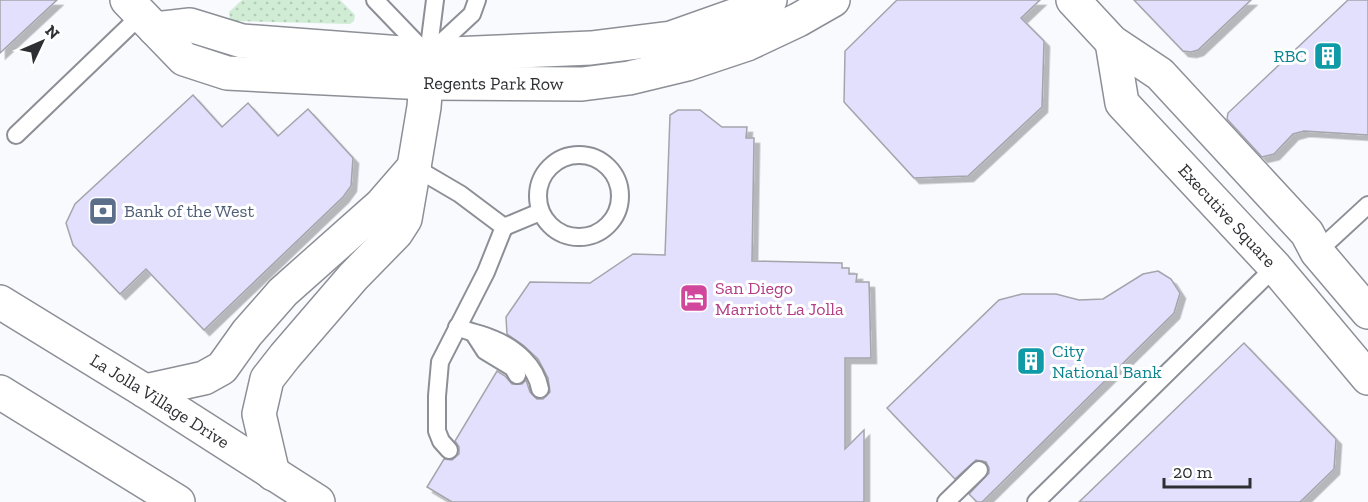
<svg xmlns="http://www.w3.org/2000/svg" width="1368" height="502" viewBox="0 0 1368 502" font-family="'Zilla Slab',serif">
<style>
.grass{fill:url(#grass-dots)}
.building{fill:#e2e0fd;stroke:#a5a4ac;stroke-width:1.5;filter:url(#shadow)}
.lines{fill:none;stroke-linecap:round;stroke-linejoin:round}
.service-casing{stroke:#8c8f96;stroke-width:20}
.minor-casing{stroke:#8c8f96;stroke-width:36}
.tertiary-casing{stroke:#8c8f96;stroke-width:36}
.primary-casing{stroke:#8c8f96;stroke-width:36}
.service{stroke:#fff;stroke-width:16}
.minor{stroke:#fff;stroke-width:33}
.tertiary{stroke:#fff;stroke-width:33}
.primary{stroke:#fff;stroke-width:33}
.labels{text-anchor:middle;stroke-width:6;stroke-linejoin:round;paint-order:stroke}
.culture-label{font-size:18px;fill:#0d838f;stroke:#fff;text-anchor:end}
.street-label{font-size:18px;fill:#2e2f32;stroke:#fff}
.service-label{font-size:18px;fill:#4e5e75;stroke:#fff;text-anchor:start}
.hotel-label{font-size:18px;fill:#b23c85;stroke:#fff;text-anchor:start}
</style>
<defs>
<pattern id="grass-dots" width="8" height="8" patternUnits="userSpaceOnUse" patternTransform="scale(1.5)"><rect width="8" height="8" fill="#d0ecd5"/><path d="M2 2h.1M6 6h.1" fill="none" stroke="#b3cbb7" stroke-width="1.8" stroke-linecap="round"/></pattern>
<filter id="shadow"><feDropShadow dx="5.5" dy="5.5" stdDeviation="0" flood-color="#0004"/></filter>
</defs>
<rect width="100%" height="100%" fill="#f8fafe"/>
<path class="grass" d="M 242,0 L 340,0 L 355,15 L 354,21 L 350,24 L 234,21 L 230,19 L 229,12 Z"/>
<g class="building">
<path d="M 0,0 L 57,0 L 0,53 Z"/>
<path d="M 897,0 L 1040,0 L 1021,18 L 1044,41 L 1042,107 L 968,176 L 914,178 L 844,102 L 845,51 Z"/>
<path d="M 1134,0 L 1251,0 L 1198,50 L 1191,52 L 1183,51 Z"/>
<path d="M 1348,0 L 1368,0 L 1368,135 L 1304,131 L 1293,134 L 1274,154 L 1262,157 L 1227,119 L 1228,113 Z"/>
<path d="M 193,95 L 222,127 L 248,103 L 278,136 L 308,109 L 353,158 L 351,186 L 343,197 L 204,330 L 146,269 L 120,294 L 73,245 L 66,223 L 75,204 Z"/>
<path d="M 678,110 L 700,110 L 722,127 L 747,127 L 746,138 L 754,138 L 752,261 L 842,263 L 842,268 L 849,268 L 849,274 L 857,274 L 856,282 L 869,282 L 871,358 L 845,358 L 845,449 L 864,430 L 864,502 L 452,502 L 427,487 L 444,459 L 452,460 L 459,454 L 459,447 L 455,441 L 497,371 L 505,376 L 512,384 L 522,384 L 526,380 L 530,392 L 537,399 L 543,399 L 550,392 L 548,378 L 538,359 L 523,345 L 507,334 L 506,317 L 530,282 L 590,283 L 633,254 L 665,255 L 670,115 Z"/>
<path d="M 1158,271 L 1171,279 L 1180,293 L 1174,313 L 982,502 L 977,502 L 969,494 L 989,473 L 989,468 L 986,462 L 976,460 L 955,479 L 887,408 L 999,300 L 1022,294 L 1056,294 L 1079,300 L 1103,299 L 1143,274 Z"/>
<path d="M 1244,343 L 1336,439 L 1334,469 L 1300,502 L 1079,502 Z"/>
</g>
<g class="lines">
<g class="service-casing">
<g id="service">
<path d="M 375,0 L 425,52"/>
<path d="M 431,52 L 472,14 L 477,0"/>
<path d="M 428,55 L 435,0"/>
<path d="M 16,135 L 141,15"/>
<circle cx="579" cy="196" r="41"/>
<path d="M 414,167 L 460,194 L 504,227 L 486,272 L 440,362 L 437,396 L 437,431 L 441,441 L 449,450"/>
<path d="M 504,227 L 540,212"/>
<path d="M 1317,252 L 1368,205"/>
<path d="M 457,327 C 469,332 482,334 493,339 C 515,348 536,366 540,389"/>
<path d="M 474,334 L 485,351 L 513,368 L 517,375"/>
<path d="M 946,502 L 979,470"/>
<path d="M 1036,502 L 1275,267"/>
</g>
</g>
<g class="minor-casing">
<g id="minor">
<path d="M 1073,0 L 1112,42 L 1160,74 L 1307,233 L 1317,252 L 1368,312"/>
<path id="s1" d="M 1112,42 L 1122,103 L 1275,267 L 1368,378"/>
<path d="M 414,167 L 424,107 L 428,55"/>
</g>
</g>
<g class="tertiary-casing">
<g id="tertiary">
<path id="s2" d="M 127,0 L 184,59 L 227,73 L 426,83 L 582,84 L 629,78 L 687,64 L 747,44 L 798,20 L 833,0"/>
<path d="M 155,29 L 190,25 L 242,41 L 428,55 L 591,48 L 671,38 L 753,9 L 770,0"/>
</g>
</g>
<g class="primary-casing">
<g id="primary">
<path id="s3" d="M 0,302 L 145,391 L 318,502"/>
<path d="M 145,391 L 204,378 L 222,368 L 247,333 L 283,292 L 381,205 L 414,167"/>
<path d="M 0,392 L 178,502"/>
<path d="M 273,474 L 259,414 L 267,379 L 285,356 L 353,277 L 396,233 L 405,219 L 414,167"/>
</g>
</g>
<use href="#service" class="service"/>
<use href="#minor" class="minor"/>
<use href="#tertiary" class="tertiary"/>
<use href="#primary" class="primary"/>
</g>
<defs>
<g id="building-square" transform="scale(1.5)"><rect x="-9" y="-9" width="18" height="18" rx="4" fill="#0f9aa8" stroke="#fff"/><path d="M-4-6H4V6H1V3H-1V6H-4ZM-2.5-4.3h1.7v1.8h-1.7ZM.8-4.3h1.7v1.8H.8ZM-2.5-1h1.7V.8h-1.7ZM.8-1h1.7V.8H.8Z" fill="#fff"/></g>
<g id="bank-square" transform="scale(1.5)"><rect x="-9" y="-9" width="18" height="18" rx="4" fill="#5c6f8a" stroke="#fff"/><path d="M-6-4H6V4H-6ZM0-2.3a2.3 2.3 0 1 0 0 4.6a2.3 2.3 0 1 0 0-4.6Z" fill="#fff"/></g>
<g id="hotel-square" transform="scale(1.5)"><rect x="-9" y="-9" width="18" height="18" rx="4" fill="#d1479c" stroke="#fff"/><path d="M-6-4.5h1.5V1H6V5H4.5V3h-9V5H-6ZM-4 0a1.8 1.8 0 1 1 3.6 0ZM.5 0V-2.5h3Q6-2.5 6 0Z" fill="#fff"/></g>
</defs>
<g fill-rule="evenodd">
<use href="#building-square" x="1328" y="56"/>
<use href="#bank-square" x="103" y="211"/>
<use href="#hotel-square" x="694" y="298"/>
<use href="#building-square" x="1031" y="361"/>
</g>
<g class="labels">
<g class="culture-label">
<text x="1307" y="62">RBC</text>
<text x="1052" y="357" text-anchor="start">City<tspan x="1052" dy="21">National Bank</tspan></text>
</g>
<g class="street-label">
<text dy="6" stroke="none"><textPath href="#s2" startOffset="394">Regents Park Row</textPath></text>
<text dy="6" stroke="none"><textPath href="#s1" startOffset="216">Executive Square</textPath></text>
<text dy="6" stroke="none"><textPath href="#s3" startOffset="188">La Jolla Village Drive</textPath></text>
</g>
<g class="service-label">
<text x="124" y="217">Bank of the West</text>
</g>
<g class="hotel-label">
<text x="715" y="294">San Diego<tspan x="715" dy="21">Marriott La Jolla</tspan></text>
</g>
</g>
<g transform="translate(42 42) rotate(46)" stroke="#ffffff" stroke-width="4.5" paint-order="stroke">
<path d="M0-4.5L10 22L0 15L-10 22Z" fill="#2e2f32"/>
<text y="-9" font-size="16" font-weight="bold" text-anchor="middle" fill="#2e2f32">N</text>
</g>
<path d="M1164 478v9h86v-9" fill="none" stroke="#2e2f32" stroke-width="3"/>
<text x="1173" y="478" font-size="18" fill="#2e2f32" stroke="#ffffff" stroke-width="4.5" paint-order="stroke">20 m</text>
</svg>
